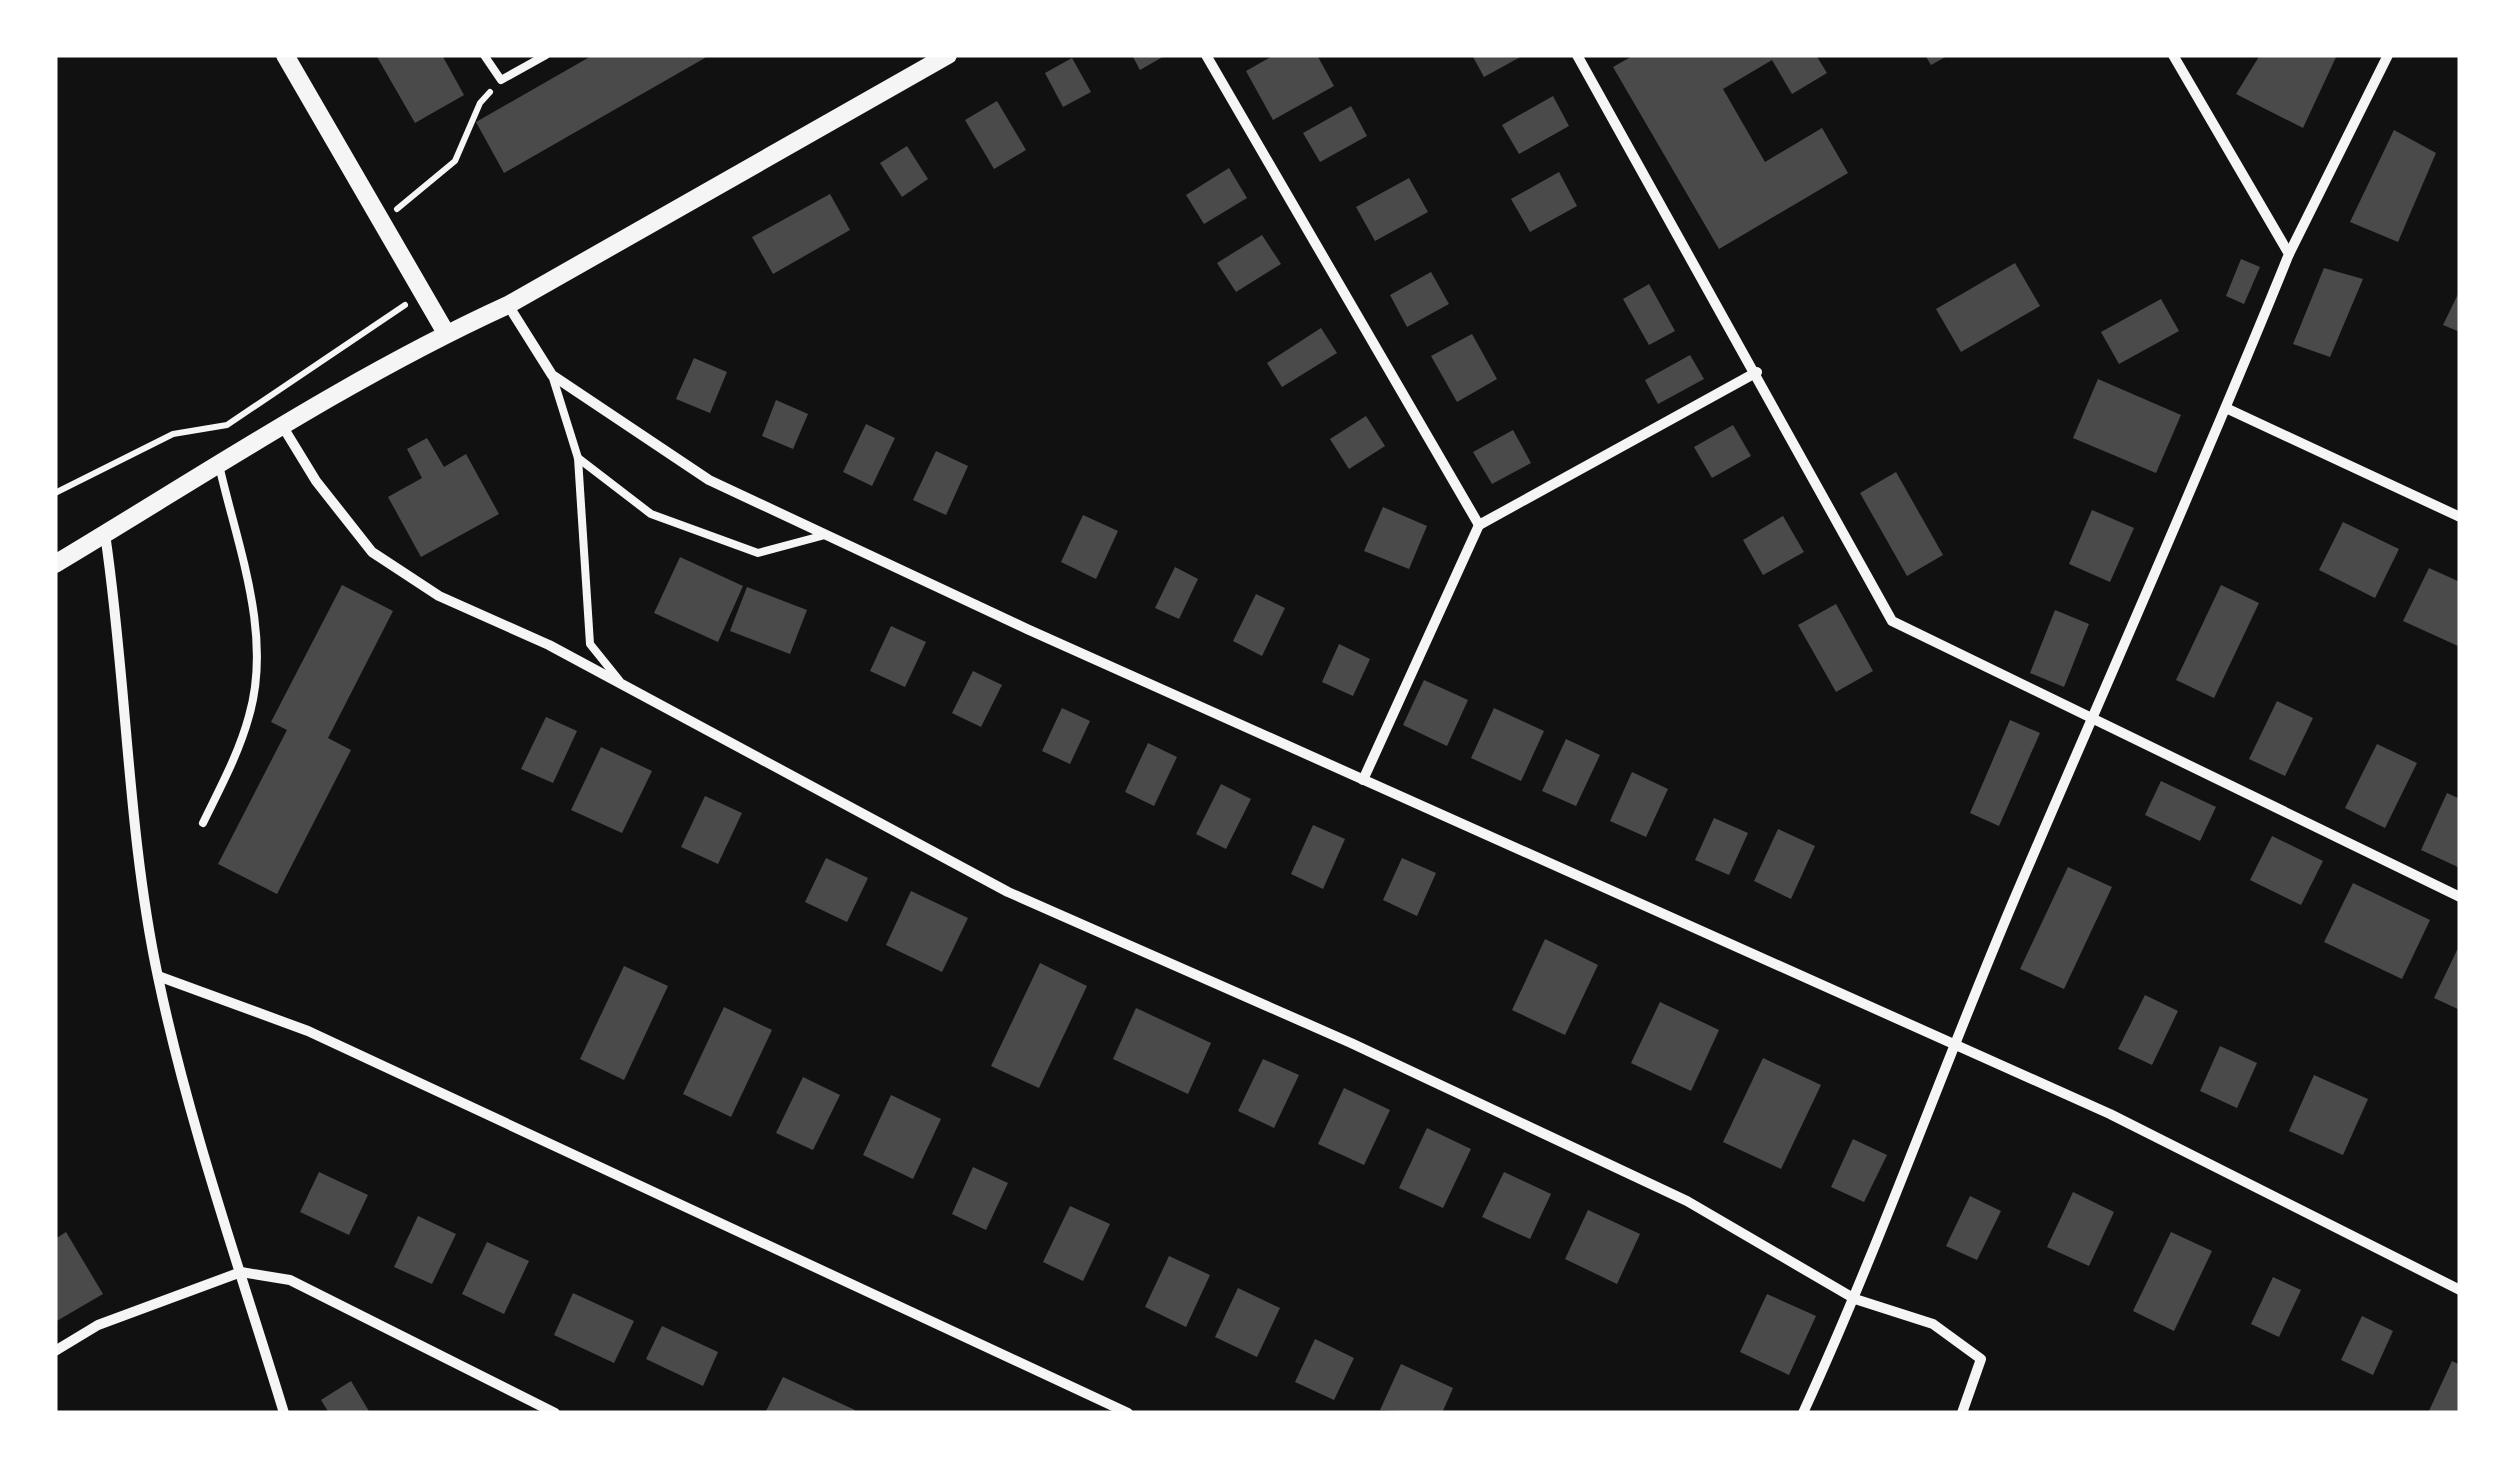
<svg xmlns="http://www.w3.org/2000/svg" width="2515" height="1468" viewBox="0 0 2515 1468" font-family="'Fira Sans Condensed',sans-serif">
<style>
.building{fill:#4a4a4a}
.lines{fill:none;stroke-linecap:round;stroke-linejoin:round}
.path{stroke:#f5f5f5;stroke-width:6}
.service{stroke:#f5f5f5;stroke-width:8}
.minor{stroke:#f5f5f5;stroke-width:10}
.tertiary{stroke:#f5f5f5;stroke-width:18}
</style>
<rect width="100%" height="100%" fill="#111"/>
<g class="building">
<path d="M 376,55 L 442,55 L 464,95 L 415,123 Z"/>
<path d="M 593,55 L 710,55 L 504,173 L 476,122 Z"/>
<path d="M 1132,55 L 1166,55 L 1140,70 Z"/>
<path d="M 1274,55 L 1317,55 L 1334,86 L 1273,120 L 1246,71 Z"/>
<path d="M 1472,55 L 1524,55 L 1484,77 Z"/>
<path d="M 1634,55 L 1816,55 L 1827,73 L 1792,94 L 1772,60 L 1723,89 L 1765,162 L 1822,128 L 1848,173 L 1719,249 L 1613,67 Z"/>
<path d="M 1925,55 L 1949,55 L 1931,65 Z"/>
<path d="M 2260,55 L 2337,55 L 2303,128 L 2236,94 Z"/>
<path d="M 1072,58 L 1091,92 L 1063,107 L 1045,73 Z"/>
<path d="M 1553,96 L 1569,126 L 1519,154 L 1502,125 Z"/>
<path d="M 997,101 L 1026,150 L 994,169 L 965,120 Z"/>
<path d="M 1351,106 L 1367,136 L 1320,162 L 1303,133 Z"/>
<path d="M 2394,130 L 2436,153 L 2398,242 L 2350,222 Z"/>
<path d="M 907,146 L 928,179 L 902,197 L 880,163 Z"/>
<path d="M 1229,168 L 1247,198 L 1204,224 L 1186,195 Z"/>
<path d="M 1559,172 L 1577,206 L 1530,232 L 1511,199 Z"/>
<path d="M 1409,178 L 1428,212 L 1375,241 L 1356,207 Z"/>
<path d="M 830,194 L 850,230 L 773,274 L 752,237 Z"/>
<path d="M 1262,235 L 1281,264 L 1236,292 L 1217,263 Z"/>
<path d="M 2241,259 L 2260,267 L 2244,304 L 2226,296 Z"/>
<path d="M 2015,263 L 2040,306 L 1961,352 L 1936,309 Z"/>
<path d="M 2324,268 L 2363,279 L 2330,357 L 2293,344 Z"/>
<path d="M 1431,272 L 1449,304 L 1407,327 L 1390,295 Z"/>
<path d="M 1649,284 L 1675,331 L 1649,345 L 1623,299 Z"/>
<path d="M 2460,290 L 2460,332 L 2443,325 Z"/>
<path d="M 2161,299 L 2179,331 L 2119,364 L 2101,332 Z"/>
<path d="M 1321,328 L 1337,353 L 1282,387 L 1267,363 Z"/>
<path d="M 1472,334 L 1497,379 L 1457,402 L 1431,356 Z"/>
<path d="M 1690,355 L 1704,379 L 1658,404 L 1645,380 Z"/>
<path d="M 694,358 L 727,372 L 710,413 L 676,399 Z"/>
<path d="M 2098,379 L 2181,415 L 2156,473 L 2073,438 Z"/>
<path d="M 776,400 L 808,414 L 793,449 L 762,436 Z"/>
<path d="M 1366,416 L 1385,446 L 1349,469 L 1330,439 Z"/>
<path d="M 866,424 L 895,438 L 872,486 L 843,472 Z"/>
<path d="M 1733,425 L 1751,456 L 1712,478 L 1694,447 Z"/>
<path d="M 1513,430 L 1531,463 L 1492,484 L 1473,452 Z"/>
<path d="M 427,438 L 444,467 L 466,454 L 499,514 L 421,557 L 388,497 L 422,478 L 407,449 Z"/>
<path d="M 936,451 L 968,466 L 946,515 L 913,500 Z"/>
<path d="M 1896,472 L 1943,555 L 1907,576 L 1860,493 Z"/>
<path d="M 1383,507 L 1427,526 L 1409,569 L 1364,551 Z"/>
<path d="M 2092,510 L 2134,528 L 2110,582 L 2069,564 Z"/>
<path d="M 1083,515 L 1118,531 L 1096,579 L 1061,562 Z"/>
<path d="M 1783,516 L 1804,552 L 1763,575 L 1743,540 Z"/>
<path d="M 2343,522 L 2399,549 L 2375,598 L 2319,570 Z"/>
<path d="M 680,557 L 743,586 L 718,642 L 654,613 Z"/>
<path d="M 1175,567 L 1198,579 L 1179,619 L 1155,608 Z"/>
<path d="M 2429,568 L 2460,582 L 2458,646 L 2403,621 Z"/>
<path d="M 342,585 L 393,611 L 328,738 L 351,750 L 277,894 L 218,864 L 287,730 L 271,722 Z"/>
<path d="M 2221,585 L 2259,603 L 2214,698 L 2176,680 Z"/>
<path d="M 747,587 L 807,610 L 790,654 L 730,631 Z"/>
<path d="M 1256,594 L 1285,608 L 1262,656 L 1233,641 Z"/>
<path d="M 1836,604 L 1873,671 L 1836,692 L 1798,625 Z"/>
<path d="M 2055,610 L 2089,624 L 2064,687 L 2030,673 Z"/>
<path d="M 891,626 L 926,642 L 905,687 L 870,671 Z"/>
<path d="M 1339,644 L 1370,659 L 1353,696 L 1322,682 Z"/>
<path d="M 973,671 L 1002,685 L 981,727 L 952,713 Z"/>
<path d="M 1424,680 L 1468,700 L 1447,746 L 1403,725 Z"/>
<path d="M 2277,701 L 2313,718 L 2285,776 L 2249,759 Z"/>
<path d="M 1062,708 L 1090,721 L 1070,764 L 1042,751 Z"/>
<path d="M 1494,708 L 1544,731 L 1521,781 L 1471,758 Z"/>
<path d="M 546,717 L 577,731 L 553,783 L 521,769 Z"/>
<path d="M 2010,720 L 2040,733 L 1999,826 L 1970,813 Z"/>
<path d="M 1566,739 L 1600,755 L 1576,806 L 1542,791 Z"/>
<path d="M 1148,743 L 1177,757 L 1154,806 L 1125,792 Z"/>
<path d="M 2377,744 L 2417,763 L 2385,828 L 2345,808 Z"/>
<path d="M 601,747 L 652,771 L 622,833 L 571,810 Z"/>
<path d="M 1632,772 L 1668,789 L 1646,837 L 1610,821 Z"/>
<path d="M 2161,781 L 2216,807 L 2200,841 L 2145,815 Z"/>
<path d="M 1221,784 L 1251,799 L 1226,849 L 1196,834 Z"/>
<path d="M 2447,793 L 2460,799 L 2460,868 L 2421,850 Z"/>
<path d="M 705,796 L 742,813 L 718,864 L 681,847 Z"/>
<path d="M 1714,818 L 1748,833 L 1729,875 L 1695,860 Z"/>
<path d="M 1313,825 L 1345,839 L 1323,889 L 1291,874 Z"/>
<path d="M 1778,829 L 1815,846 L 1791,899 L 1754,881 Z"/>
<path d="M 2272,836 L 2323,861 L 2301,905 L 2250,880 Z"/>
<path d="M 826,858 L 868,878 L 847,922 L 805,902 Z"/>
<path d="M 1402,858 L 1436,873 L 1417,916 L 1383,900 Z"/>
<path d="M 2068,867 L 2112,887 L 2064,989 L 2020,969 Z"/>
<path d="M 2353,883 L 2430,920 L 2402,979 L 2324,942 Z"/>
<path d="M 911,891 L 968,918 L 942,972 L 886,945 Z"/>
<path d="M 1545,939 L 1598,965 L 1565,1035 L 1512,1010 Z"/>
<path d="M 2460,944 L 2460,1010 L 2434,998 Z"/>
<path d="M 1040,963 L 1087,986 L 1039,1088 L 991,1066 Z"/>
<path d="M 624,966 L 668,986 L 624,1080 L 580,1059 Z"/>
<path d="M 2145,995 L 2178,1011 L 2152,1065 L 2118,1049 Z"/>
<path d="M 1660,1002 L 1719,1030 L 1691,1091 L 1631,1063 Z"/>
<path d="M 724,1007 L 772,1030 L 731,1117 L 683,1094 Z"/>
<path d="M 1136,1008 L 1211,1043 L 1188,1094 L 1113,1059 Z"/>
<path d="M 2220,1046 L 2257,1063 L 2237,1108 L 2200,1091 Z"/>
<path d="M 1763,1058 L 1821,1085 L 1781,1169 L 1723,1142 Z"/>
<path d="M 1263,1059 L 1299,1075 L 1274,1128 L 1238,1111 Z"/>
<path d="M 2314,1075 L 2368,1099 L 2343,1155 L 2289,1131 Z"/>
<path d="M 803,1077 L 840,1095 L 813,1150 L 776,1133 Z"/>
<path d="M 1344,1088 L 1390,1110 L 1364,1165 L 1318,1144 Z"/>
<path d="M 891,1095 L 941,1119 L 913,1179 L 863,1155 Z"/>
<path d="M 1427,1128 L 1471,1149 L 1443,1208 L 1399,1188 Z"/>
<path d="M 1853,1139 L 1887,1155 L 1864,1202 L 1831,1187 Z"/>
<path d="M 973,1167 L 1008,1183 L 986,1230 L 952,1214 Z"/>
<path d="M 319,1172 L 368,1195 L 349,1235 L 300,1212 Z"/>
<path d="M 1504,1172 L 1551,1194 L 1530,1239 L 1482,1217 Z"/>
<path d="M 2073,1192 L 2114,1212 L 2089,1266 L 2047,1247 Z"/>
<path d="M 1970,1196 L 2001,1211 L 1977,1260 L 1946,1246 Z"/>
<path d="M 1070,1206 L 1110,1224 L 1083,1281 L 1043,1262 Z"/>
<path d="M 1588,1210 L 1640,1234 L 1617,1284 L 1565,1259 Z"/>
<path d="M 418,1216 L 456,1234 L 432,1284 L 394,1267 Z"/>
<path d="M 66,1232 L 103,1294 L 55,1322 L 55,1239 Z"/>
<path d="M 2171,1232 L 2212,1251 L 2174,1331 L 2133,1311 Z"/>
<path d="M 487,1242 L 529,1261 L 504,1314 L 462,1294 Z"/>
<path d="M 1169,1256 L 1210,1275 L 1186,1327 L 1145,1307 Z"/>
<path d="M 2273,1277 L 2301,1290 L 2279,1337 L 2251,1324 Z"/>
<path d="M 1238,1288 L 1280,1308 L 1257,1357 L 1215,1337 Z"/>
<path d="M 573,1293 L 634,1321 L 614,1363 L 554,1335 Z"/>
<path d="M 1767,1294 L 1816,1316 L 1789,1375 L 1740,1352 Z"/>
<path d="M 2362,1316 L 2393,1331 L 2373,1375 L 2341,1360 Z"/>
<path d="M 662,1326 L 718,1352 L 703,1386 L 646,1359 Z"/>
<path d="M 1315,1339 L 1354,1358 L 1334,1400 L 1295,1382 Z"/>
<path d="M 2452,1361 L 2460,1365 L 2460,1413 L 2428,1413 Z"/>
<path d="M 1401,1364 L 1453,1388 L 1442,1413 L 1380,1410 Z"/>
<path d="M 783,1377 L 855,1410 L 853,1413 L 765,1413 Z"/>
<path d="M 351,1381 L 370,1413 L 329,1413 L 321,1400 Z"/>
</g>
<g class="lines">
<g class="path">
<path d="M 397,209 L 455,161 L 480,103 L 490,92"/>
<path d="M 55,493 L 173,434 L 227,425 L 405,305"/>
</g>
<g class="service">
<path d="M 484,55 L 501,80 L 546,55"/>
<path d="M 552,375 L 578,458 L 590,644 L 619,680"/>
<path d="M 578,458 L 651,514 L 758,553 L 825,535"/>
<path d="M 203,823 C 220,788 239,753 249,716 C 273,634 237,545 219,465"/>
</g>
<g class="minor">
<path d="M 1206,55 L 1479,525 L 1757,372"/>
<path d="M 1577,55 L 1892,621 L 2460,897"/>
<path d="M 2289,254 L 2388,55"/>
<path d="M 508,305 L 552,375 L 709,480 L 1027,629 L 2110,1114 L 2460,1290"/>
<path d="M 2228,409 L 2460,517"/>
<path d="M 283,427 L 316,481 L 372,552 L 439,596 L 549,645 L 1008,892 L 1351,1043 L 1687,1201 L 1855,1299 L 1933,1324 L 1981,1359 L 1962,1413"/>
<path d="M 105,534 C 127,681 127,831 158,977 C 189,1125 240,1269 284,1413"/>
<path d="M 1363,780 L 1479,525"/>
<path d="M 158,976 L 308,1031 L 1128,1413"/>
<path d="M 55,1351 L 98,1325 L 241,1272 L 290,1280 L 555,1413"/>
<path d="M 1803,1413 C 1880,1245 1941,1072 2013,902 C 2105,686 2201,472 2289,254 L 2173,55"/>
</g>
<g class="tertiary">
<path d="M 285,55 L 446,333"/>
<path d="M 55,564 C 204,475 350,377 508,305 L 948,55"/>
</g>
</g>
<rect width="2515" height="1468" fill="none" stroke="#ffffff" stroke-width="115"/>
</svg>
